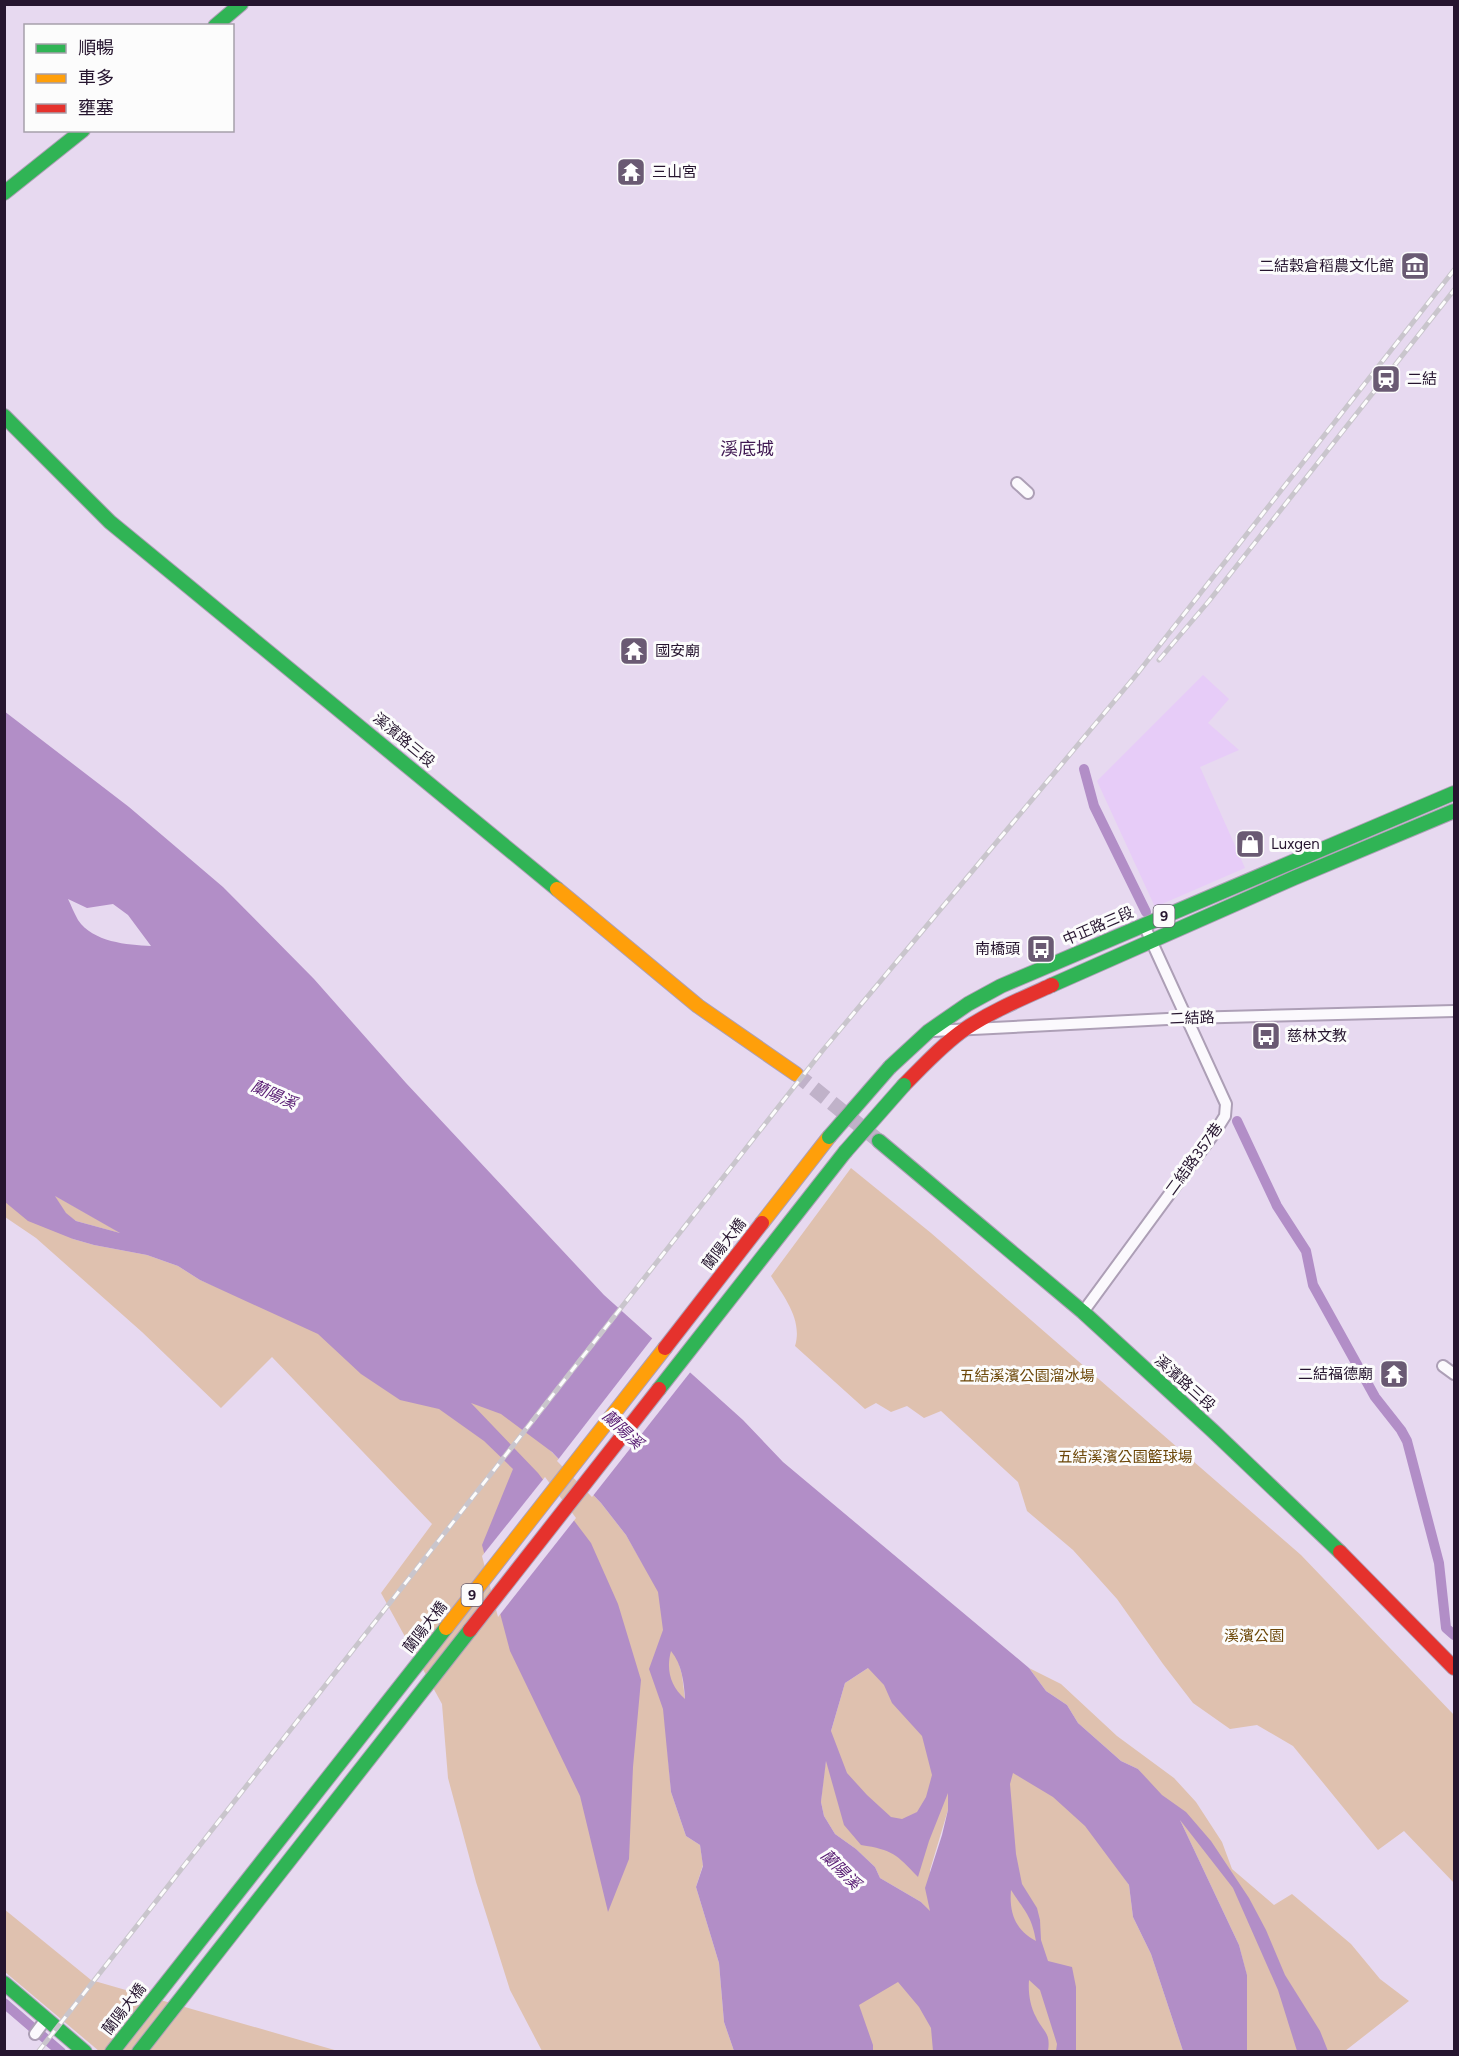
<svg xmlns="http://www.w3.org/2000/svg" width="1459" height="2056" viewBox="0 0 1459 2056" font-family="Figtree,'Noto Sans TC',sans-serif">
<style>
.built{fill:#e7ccf8}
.green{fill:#dfc1af}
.water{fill:#b28ec7;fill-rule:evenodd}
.pier{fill:#e7d9f0}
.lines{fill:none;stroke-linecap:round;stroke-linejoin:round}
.canal{stroke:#b28ec7;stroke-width:10}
.secondary-tunnel{stroke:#c0b2c9;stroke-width:15;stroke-dasharray:15 8;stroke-linecap:butt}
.street-casing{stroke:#ad9fb6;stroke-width:14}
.fast-casing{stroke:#ad9fb6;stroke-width:16}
.slow-casing{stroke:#ad9fb6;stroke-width:16}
.jam-casing{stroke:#ad9fb6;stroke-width:16}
.street{stroke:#fbf9fd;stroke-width:10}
.fast{stroke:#30b455;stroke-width:14}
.slow{stroke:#ff9f0a;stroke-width:14}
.jam{stroke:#e5322d;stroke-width:14}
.rail-casing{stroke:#c9c5cc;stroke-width:5}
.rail{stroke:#fcfcfc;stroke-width:3;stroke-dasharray:9;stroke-linecap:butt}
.fast-bridge-casing{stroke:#ad9fb6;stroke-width:16;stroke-linecap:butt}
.fast-bridge{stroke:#30b455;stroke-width:14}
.labels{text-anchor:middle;stroke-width:6;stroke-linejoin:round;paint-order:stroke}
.shield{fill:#fcfcfc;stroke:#665a6c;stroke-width:1.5}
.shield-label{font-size:14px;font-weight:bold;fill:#26152f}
.poi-label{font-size:15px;fill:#26152f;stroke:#fcfcfc;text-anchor:start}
.street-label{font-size:15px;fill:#26152f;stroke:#fcfcfc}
.park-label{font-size:15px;fill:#6c4709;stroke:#fcfcfc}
.water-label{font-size:16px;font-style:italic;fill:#571b72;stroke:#fcfcfc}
.quarter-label{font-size:18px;fill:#3f1852;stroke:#fcfcfc}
</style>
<rect width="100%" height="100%" fill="#e7d9f0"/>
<path class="built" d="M 1203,675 L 1229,699 L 1208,723 L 1239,750 L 1200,767 L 1245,868 L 1155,907 L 1097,781 Z"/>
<g class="green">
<path d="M 851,1168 L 931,1233 L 1301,1555 L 1454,1715 L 1454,1883 L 1404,1831 L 1378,1850 L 1293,1746 L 1257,1725 L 1230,1729 L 1193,1703 L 1163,1664 L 1117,1599 L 1073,1550 L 1027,1511 L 1018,1482 L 941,1411 L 924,1418 L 907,1406 L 891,1412 L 876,1403 L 865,1409 L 795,1346 C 803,1320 784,1297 771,1276 Z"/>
<path d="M 4,1181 L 73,1239 L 94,1245 L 147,1255 L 178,1266 L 200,1280 L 513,1412 L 601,1503 L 626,1535 L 658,1590 L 682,1675 L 685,1699 L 667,1744 L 671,1792 L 686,1836 L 700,1845 L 703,1865 L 696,1887 L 719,1963 L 724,2022 L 734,2051 L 542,2051 L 510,1990 L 476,1882 L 448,1778 L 442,1704 L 381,1593 L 432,1524 L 272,1357 L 221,1408 L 142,1332 L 36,1238 L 5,1217 Z"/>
<path d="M 54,1195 L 123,1234 L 76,1221 L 66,1214 Z"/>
<path d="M 868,1668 L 888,1670 L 925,1732 L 948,1790 L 948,1810 L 930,1870 L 931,1913 L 921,1902 L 880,1878 L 875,1867 L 856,1849 L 835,1834 L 824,1816 L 821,1802 L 824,1772 L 831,1731 L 845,1683 Z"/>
<path d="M 1029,1668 L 1061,1684 L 1117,1736 L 1174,1778 L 1196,1802 L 1222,1842 L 1232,1869 L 1274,1905 L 1292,1894 L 1351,1944 L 1380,1979 L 1409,2001 L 1345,2051 L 1247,2051 L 1247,1976 L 1239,1945 L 1179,1818 L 1138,1769 L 1121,1761 L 1078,1723 L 1067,1705 L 1046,1691 Z"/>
<path d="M 958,1719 L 1061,1782 L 1129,1885 L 1133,1917 L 1151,1954 L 1183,2051 L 1041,2051 Z"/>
<path d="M 4,1909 L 91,1980 L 338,2051 L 99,2051 L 5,1972 Z"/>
<path d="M 879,1940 L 953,2051 L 834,2051 Z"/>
</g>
<path class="water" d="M 4,711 L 129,807 L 223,887 L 314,979 L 406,1083 L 604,1295 L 743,1420 L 783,1462 L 1029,1668 L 1046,1691 L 1067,1705 L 1078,1723 L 1121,1761 L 1138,1769 L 1162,1795 L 1186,1812 L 1211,1841 L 1249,1898 L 1266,1930 L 1285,1975 L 1320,2031 L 1328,2051 L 1297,2051 L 1278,1990 L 1233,1888 L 1180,1820 L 1239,1945 L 1247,1975 L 1247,2051 L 1183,2051 L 1151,1954 L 1133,1917 L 1129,1885 L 1085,1826 L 1053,1797 L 1013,1773 L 1010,1784 L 1016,1854 L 1022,1884 L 1037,1908 L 1040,1920 L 1041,1940 L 1048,1961 L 1072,1967 L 1076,1987 L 1076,2051 L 1056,2051 L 1057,2044 L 1040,1990 L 1029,1980 C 1028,1992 1030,2006 1036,2017 C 1043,2032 1051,2032 1048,2051 L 933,2051 L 931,2028 L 919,2007 L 898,1982 L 859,2005 L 873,2045 L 873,2051 L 734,2051 L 724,2022 L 719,1963 L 696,1887 L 703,1866 L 700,1845 L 686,1836 L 671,1792 L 663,1709 L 649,1669 L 663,1630 L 658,1592 L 626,1535 L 601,1503 L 552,1452 L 501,1414 L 471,1403 L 538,1473 L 591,1543 L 618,1604 L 641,1680 L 633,1767 L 629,1859 L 608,1912 L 580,1796 L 510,1651 L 482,1545 L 513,1469 L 484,1441 L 439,1409 L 400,1400 L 361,1374 L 318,1334 L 200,1280 L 178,1266 L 147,1255 L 94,1245 L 73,1239 L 28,1221 L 5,1202 ZM 68,899 L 87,908 L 113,904 L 128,915 L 151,946 C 127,945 93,942 78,920 C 74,913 71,905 68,899 ZM 55,1196 L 120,1233 L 76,1221 L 66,1213 ZM 671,1651 C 682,1664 684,1683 685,1699 C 670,1686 666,1669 671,1651 ZM 868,1668 L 884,1685 L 892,1703 L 922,1736 L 932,1775 L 926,1797 L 917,1812 L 902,1819 L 891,1817 L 867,1795 L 847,1773 L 831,1731 L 845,1683 ZM 826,1761 L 844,1825 L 861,1845 C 893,1850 896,1854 918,1877 L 929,1841 L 948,1793 L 948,1810 L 942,1835 L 925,1888 L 930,1911 L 921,1902 L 880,1878 L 875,1867 L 856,1849 L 835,1834 L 824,1816 L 821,1802 ZM 1011,1890 C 1024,1910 1032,1916 1036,1941 C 1015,1930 1009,1912 1011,1890 Z"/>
<g class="pier">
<path d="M 654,1336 L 692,1370 L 592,1497 L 557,1461 Z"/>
<path d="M 545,1477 L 576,1518 L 498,1617 L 482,1556 Z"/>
</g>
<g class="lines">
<g class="canal">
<path d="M 1084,769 L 1094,806 L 1146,912"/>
<path d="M 1237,1121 L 1277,1206 L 1306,1251 L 1313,1285 L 1375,1397 L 1401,1430 L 1407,1441 L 1439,1563 L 1446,1628 L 1454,1635"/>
<path d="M 4,2003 L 61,2052"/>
</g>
<path class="secondary-tunnel" d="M 796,1074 L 879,1141"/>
<g class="street-casing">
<g id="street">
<path d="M 1017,483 L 1028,493"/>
<path d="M 933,1031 L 1187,1018 L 1454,1011"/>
<path d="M 1083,1312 L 1215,1132 L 1225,1116 L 1226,1104 L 1144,925"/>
<path d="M 1443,1366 L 1454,1374"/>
<path d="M 35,2034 L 46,2019"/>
</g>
</g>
<g class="fast-casing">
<g id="fast">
<path d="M 215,26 L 241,4"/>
<path d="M 4,193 L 83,130"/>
<path d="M 4,416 L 110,522 L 557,889"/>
<path d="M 1052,985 L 1294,878 L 1454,811"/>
<path d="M 890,1067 L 929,1031 L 968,1004 L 1001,986 L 1454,793"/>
<path d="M 879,1141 L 1083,1312 L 1213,1431 L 1340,1552"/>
<path d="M 659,1389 L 845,1152"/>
<path d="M 4,1983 L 85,2052"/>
<path d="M 112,2052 L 446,1628"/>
<path d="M 139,2052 L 470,1630"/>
</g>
</g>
<g class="slow-casing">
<g id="slow">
<path d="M 557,889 L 698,1006 L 796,1074"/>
<path d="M 762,1223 L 829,1137"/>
<path d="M 446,1628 L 665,1348"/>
</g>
</g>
<g class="jam-casing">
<g id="jam">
<path d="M 904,1085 C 923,1066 943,1044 965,1029 C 992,1011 1023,998 1052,985"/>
<path d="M 665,1348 L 762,1223"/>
<path d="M 1340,1552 L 1454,1668"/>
<path d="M 470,1630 L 659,1389"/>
</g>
</g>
<use href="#street" class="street"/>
<use href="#fast" class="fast"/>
<use href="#slow" class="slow"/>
<use href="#jam" class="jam"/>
<g class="rail-casing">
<g id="rail">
<path d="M 1159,660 L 1209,601 L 1454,290"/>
<path d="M 38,2052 L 823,1050 L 1137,674 L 1454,270"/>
</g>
</g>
<use href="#rail" class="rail"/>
<g class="fast-bridge-casing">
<g id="fast-bridge">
<path d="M 829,1137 L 890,1067"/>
<path d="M 845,1152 L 904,1085"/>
</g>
</g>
<use href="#fast-bridge" class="fast-bridge"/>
</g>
<defs>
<g id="temple-square" transform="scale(1.5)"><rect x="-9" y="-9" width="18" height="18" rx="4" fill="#6a5a73" stroke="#fcfcfc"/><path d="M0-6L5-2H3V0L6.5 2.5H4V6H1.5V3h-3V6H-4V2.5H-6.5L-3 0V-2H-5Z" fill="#fff"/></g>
<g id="museum-square" transform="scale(1.5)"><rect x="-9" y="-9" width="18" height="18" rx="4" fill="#6a5a73" stroke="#fcfcfc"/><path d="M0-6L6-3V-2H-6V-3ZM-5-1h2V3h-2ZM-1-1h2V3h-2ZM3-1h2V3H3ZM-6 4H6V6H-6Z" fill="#fff"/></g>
<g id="station-square" transform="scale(1.5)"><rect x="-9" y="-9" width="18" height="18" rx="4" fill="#6a5a73" stroke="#fcfcfc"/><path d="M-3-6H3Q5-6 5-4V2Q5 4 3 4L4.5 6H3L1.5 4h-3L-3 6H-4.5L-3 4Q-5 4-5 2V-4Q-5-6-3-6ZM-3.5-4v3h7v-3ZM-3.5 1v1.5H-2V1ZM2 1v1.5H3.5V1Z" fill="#fff"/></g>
<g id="shop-square" transform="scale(1.5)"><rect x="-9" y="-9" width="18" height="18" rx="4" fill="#6a5a73" stroke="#fcfcfc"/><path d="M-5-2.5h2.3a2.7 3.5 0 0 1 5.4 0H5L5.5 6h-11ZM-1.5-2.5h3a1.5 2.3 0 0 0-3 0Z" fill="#fff"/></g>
<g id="bus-square" transform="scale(1.5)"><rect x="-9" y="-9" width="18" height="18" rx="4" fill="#6a5a73" stroke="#fcfcfc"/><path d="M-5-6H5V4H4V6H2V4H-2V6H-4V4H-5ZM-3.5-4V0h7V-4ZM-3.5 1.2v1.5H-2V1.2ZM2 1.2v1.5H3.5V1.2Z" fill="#fff"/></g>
</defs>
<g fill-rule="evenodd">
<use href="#temple-square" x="631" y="172"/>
<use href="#museum-square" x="1415" y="266"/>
<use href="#station-square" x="1386" y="379"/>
<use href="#temple-square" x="634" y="651"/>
<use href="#shop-square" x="1250" y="844"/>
<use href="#bus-square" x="1041" y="949"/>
<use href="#bus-square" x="1266" y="1036"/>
<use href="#temple-square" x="1394" y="1374"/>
</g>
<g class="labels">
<g class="shield">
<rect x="1153.5" y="905" width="21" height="22" rx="4.5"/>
<rect x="461.5" y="1584" width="21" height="22" rx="4.5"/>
</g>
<g class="shield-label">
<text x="1164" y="921">9</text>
<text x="472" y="1600">9</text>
</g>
<g class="poi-label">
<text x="652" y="177">三山宮</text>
<text x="1394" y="271" text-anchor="end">二結穀倉稻農文化館</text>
<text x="1407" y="384">二結</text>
<text x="655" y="656">國安廟</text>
<text x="1271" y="849">Luxgen</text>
<text x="1020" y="954" text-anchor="end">南橋頭</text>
<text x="1287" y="1041">慈林文教</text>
<text x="1373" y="1379" text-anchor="end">二結福德廟</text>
</g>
<g class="street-label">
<text transform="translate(404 740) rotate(40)" y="5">溪濱路三段</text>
<text transform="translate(1098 926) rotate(-23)" y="5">中正路三段</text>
<text transform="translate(1192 1018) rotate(-2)" y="5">二結路</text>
<text transform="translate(1194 1159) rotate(-54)" y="5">二結路357巷</text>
<text transform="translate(724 1244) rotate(-52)" y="5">蘭陽大橋</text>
<text transform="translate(1185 1383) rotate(42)" y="5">溪濱路三段</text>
<text transform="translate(425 1627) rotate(-52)" y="5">蘭陽大橋</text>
<text transform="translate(124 2009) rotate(-52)" y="5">蘭陽大橋</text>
</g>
<g class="park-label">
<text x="1027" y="1381">五結溪濱公園溜冰場</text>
<text x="1125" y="1462">五結溪濱公園籃球場</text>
<text x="1254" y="1641">溪濱公園</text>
</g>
<g class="water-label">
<text transform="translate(274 1094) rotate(24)" y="6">蘭陽溪</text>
<text transform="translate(623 1429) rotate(43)" y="6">蘭陽溪</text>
<text transform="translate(841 1869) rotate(45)" y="6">蘭陽溪</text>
</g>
<g class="quarter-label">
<text x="747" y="455">溪底城</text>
</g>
</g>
<rect width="1459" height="2056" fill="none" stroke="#26152f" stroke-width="12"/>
<rect x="24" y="24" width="210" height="108" fill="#fcfcfc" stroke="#a6a0aa" stroke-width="1.5"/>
<rect x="36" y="44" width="30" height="9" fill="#30b455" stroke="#a6a0aa" stroke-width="1.5"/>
<text x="78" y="54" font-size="18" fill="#26152f">順暢</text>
<rect x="36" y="74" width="30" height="9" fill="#ff9f0a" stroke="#a6a0aa" stroke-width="1.5"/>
<text x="78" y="84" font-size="18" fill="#26152f">車多</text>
<rect x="36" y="104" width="30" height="9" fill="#e5322d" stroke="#a6a0aa" stroke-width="1.5"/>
<text x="78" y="114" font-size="18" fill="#26152f">壅塞</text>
</svg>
